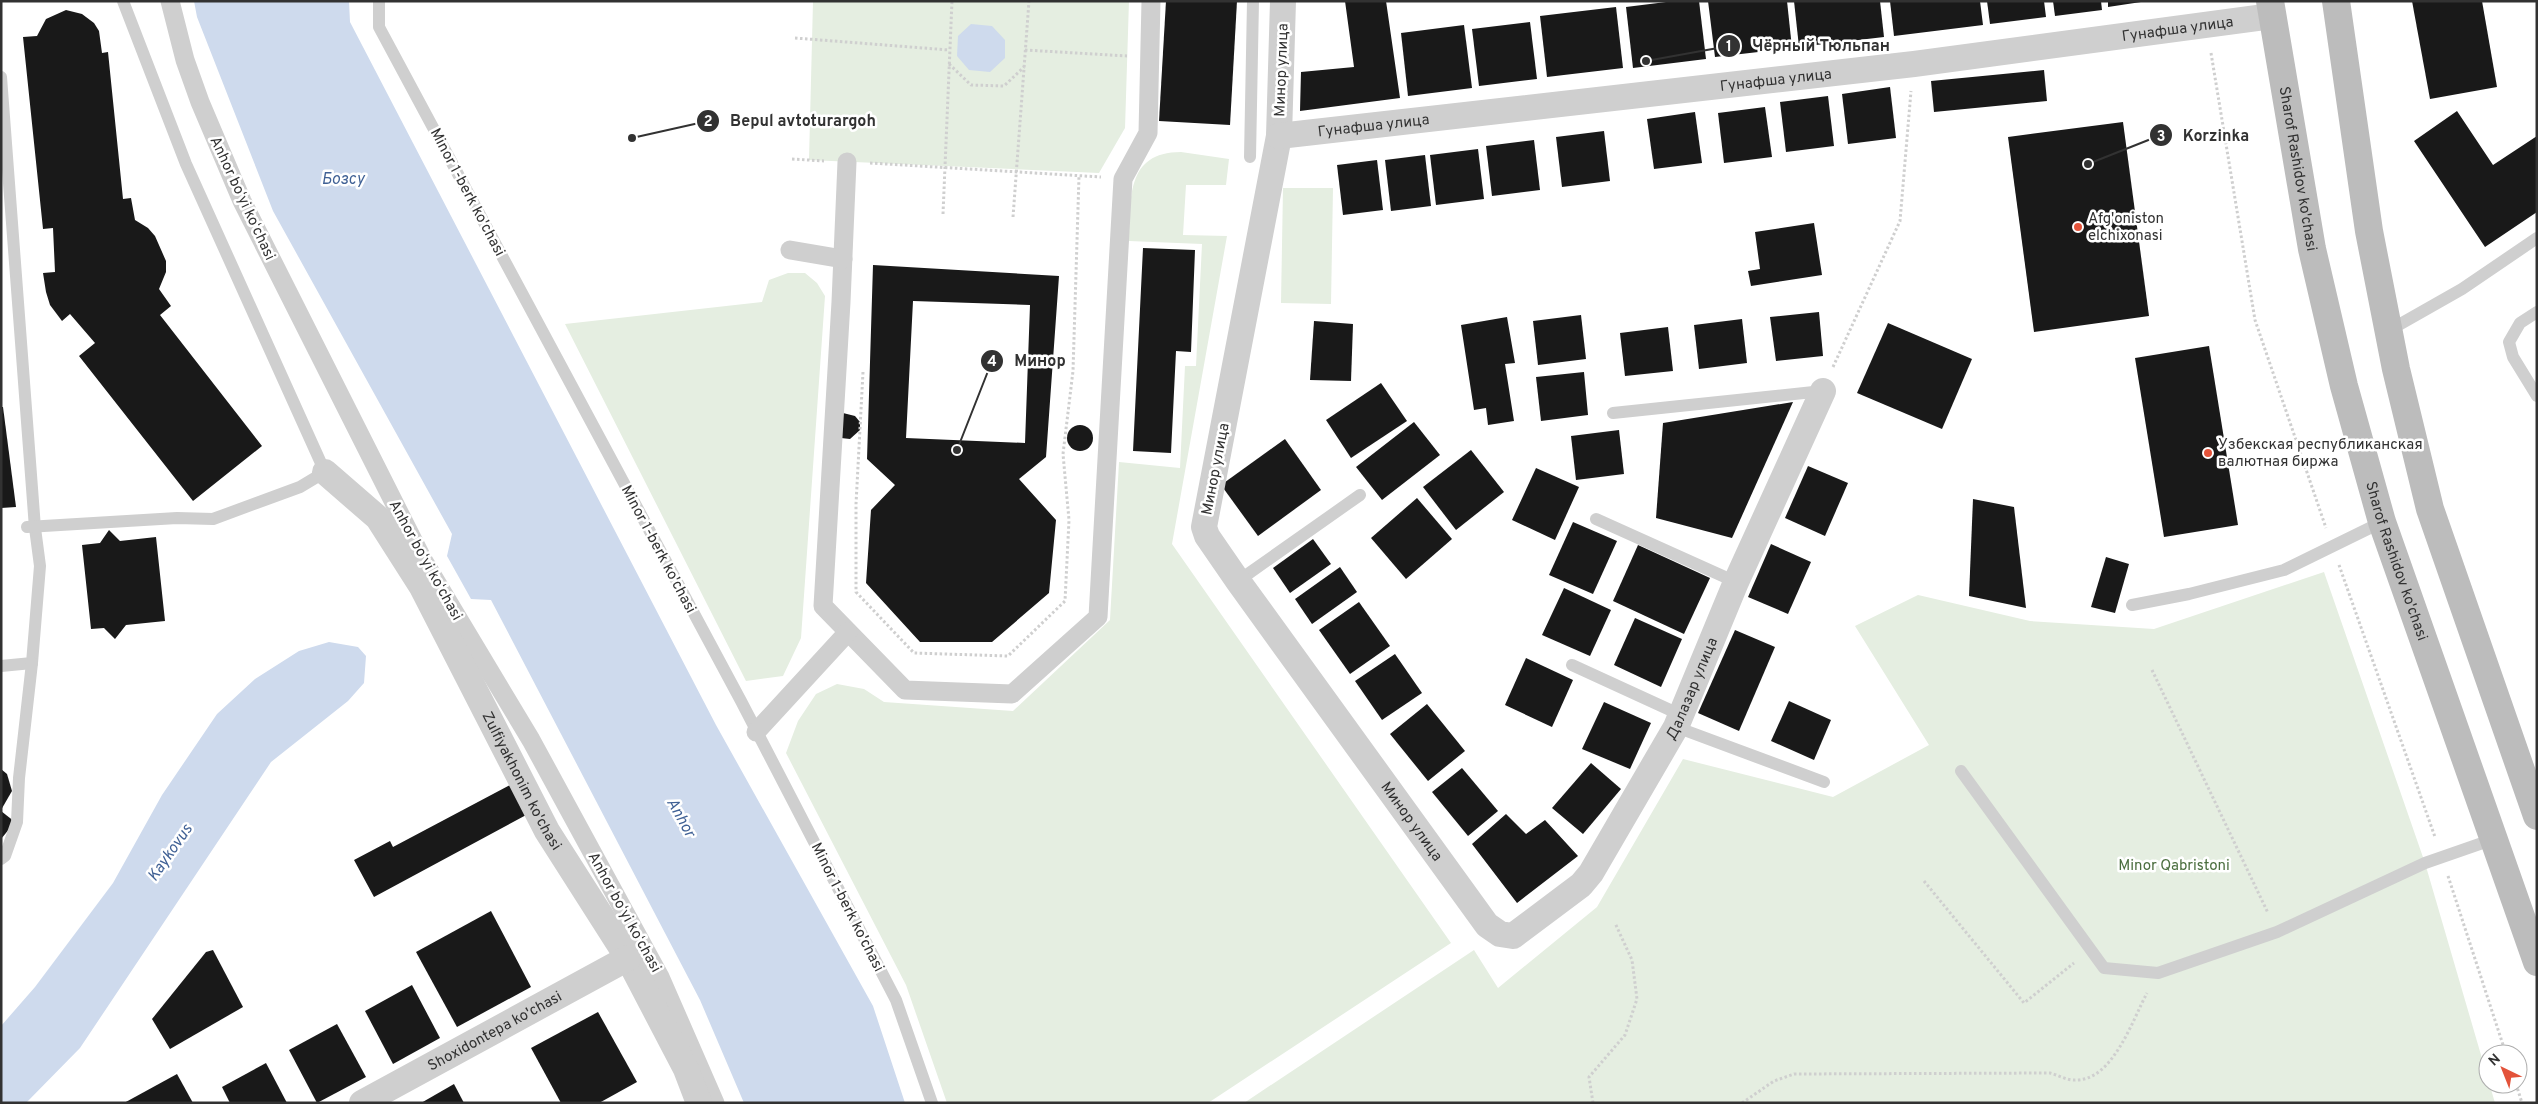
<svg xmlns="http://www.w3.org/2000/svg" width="2538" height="1104" viewBox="0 0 2538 1104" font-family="Overpass,sans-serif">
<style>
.green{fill:#e5eee1}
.water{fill:#cedaed}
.building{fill:#191919;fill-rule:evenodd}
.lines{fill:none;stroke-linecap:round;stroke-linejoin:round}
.path{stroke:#cfcfcf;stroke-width:3;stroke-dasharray:2.5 2.5;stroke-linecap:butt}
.service{stroke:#cfcfcf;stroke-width:12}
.pedestrian{stroke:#cfcfcf;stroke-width:19}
.minor{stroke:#cfcfcf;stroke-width:26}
.secondary{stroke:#bcbcbc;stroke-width:28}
.poi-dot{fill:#e3533a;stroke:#fff;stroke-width:2}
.labels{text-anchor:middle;stroke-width:5;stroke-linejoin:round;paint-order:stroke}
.street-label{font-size:15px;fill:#323232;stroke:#fff}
.poi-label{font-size:15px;fill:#323232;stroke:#fff;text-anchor:start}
.park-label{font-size:15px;fill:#4b6e3f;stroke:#fff}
.water-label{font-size:16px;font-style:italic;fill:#406195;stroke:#fff}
.leader{fill:none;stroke:#323232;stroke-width:2}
.callout-dot{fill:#323232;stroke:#fff;stroke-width:2}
.mark-label{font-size:15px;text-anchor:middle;font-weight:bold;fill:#fff}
.callout-label{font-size:16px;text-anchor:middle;font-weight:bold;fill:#323232;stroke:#fff;stroke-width:5;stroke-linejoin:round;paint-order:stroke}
</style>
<rect width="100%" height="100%" fill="#fff"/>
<g class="green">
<path d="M 813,1 L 1129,1 L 1125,128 L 1099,173 L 809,160 Z"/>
<path d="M 1181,152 L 1229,159 L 1226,185 L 1186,185 L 1183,235 L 1227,236 L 1172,544 L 1451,943 L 1208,1103 L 947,1103 L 906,985 L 786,753 L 798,721 L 816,694 L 837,684 L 864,689 L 884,702 L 1013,711 L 1110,620 L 1119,462 L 1180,468 L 1185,366 L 1196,366 L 1202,244 L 1129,241 C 1131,200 1125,152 1181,152 Z"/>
<path d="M 1283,188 L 1333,188 L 1331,304 L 1281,303 Z"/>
<path d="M 788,273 L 805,273 L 817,283 L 825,296 L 801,638 L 783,676 L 746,681 L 565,324 L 762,302 L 769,280 Z"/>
<path d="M 2324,572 L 2425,863 L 2495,1103 L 1244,1103 L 1474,950 L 1498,988 L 1597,907 L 1683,759 L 1833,797 L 1929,745 L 1855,626 L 1918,595 L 2030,621 L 2154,629 Z"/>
</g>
<g class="water">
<path d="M 194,1 L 349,1 L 350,22 L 716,725 L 873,1006 L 905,1103 L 744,1103 L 700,1000 L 491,600 L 471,599 L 447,556 L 452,534 L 273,211 L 197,17 Z"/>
<path d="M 971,24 L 992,26 L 1005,40 L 1005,58 L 990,72 L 969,70 L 957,56 L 958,36 Z"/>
<path d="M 329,642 L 358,647 L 366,656 L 364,683 L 348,701 L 271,762 L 80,1048 L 26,1103 L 1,1103 L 1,1026 L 35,987 L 113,883 L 162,795 L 217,714 L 255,679 L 299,651 Z"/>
</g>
<g class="building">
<path d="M 1166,1 L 1237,1 L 1230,125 L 1159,121 Z"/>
<path d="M 1345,1 L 1386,1 L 1400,98 L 1300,111 L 1301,72 L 1354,67 Z"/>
<path d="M 1674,1 L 1699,1 L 1706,59 L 1633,68 L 1626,7 Z"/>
<path d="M 1708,1 L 1787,1 L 1792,48 L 1715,57 Z"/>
<path d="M 1794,1 L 1880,1 L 1884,37 L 1799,47 Z"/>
<path d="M 1890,1 L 1980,1 L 1983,25 L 1894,36 Z"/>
<path d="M 1987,1 L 2044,1 L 2046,17 L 1990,24 Z"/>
<path d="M 2053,1 L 2101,1 L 2102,10 L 2055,16 Z"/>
<path d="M 2108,1 L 2141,1 L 2141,2 L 2108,7 Z"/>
<path d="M 2412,1 L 2482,1 L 2497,87 L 2430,99 Z"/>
<path d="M 1616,7 L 1623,68 L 1547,77 L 1540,16 Z"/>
<path d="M 66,10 L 82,14 L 94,23 L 99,31 L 102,53 L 108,52 L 123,199 L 131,198 L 135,220 L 148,228 L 155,236 L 166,261 L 166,272 L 159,289 L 171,306 L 160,315 L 262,446 L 193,501 L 79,356 L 95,343 L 70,314 L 62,321 L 50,305 L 46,292 L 43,273 L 55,272 L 53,228 L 43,229 L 23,37 L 37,36 L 46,19 Z"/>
<path d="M 1530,22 L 1537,79 L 1479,86 L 1472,29 Z"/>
<path d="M 1464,25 L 1472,88 L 1408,96 L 1401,33 Z"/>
<path d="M 2044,70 L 2047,101 L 1934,112 L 1931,81 Z"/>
<path d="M 1890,87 L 1896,138 L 1848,144 L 1842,94 Z"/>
<path d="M 1828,96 L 1834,146 L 1786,152 L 1780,102 Z"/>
<path d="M 1765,107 L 1772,157 L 1724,163 L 1718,113 Z"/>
<path d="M 2457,111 L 2493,165 L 2537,136 L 2537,212 L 2485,247 L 2414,141 Z"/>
<path d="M 1695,112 L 1702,163 L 1654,169 L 1647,119 Z"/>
<path d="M 2123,122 L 2149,316 L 2034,332 L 2008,137 Z"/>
<path d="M 1604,131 L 1610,181 L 1562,187 L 1556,137 Z"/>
<path d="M 1534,140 L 1540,190 L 1492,196 L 1486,146 Z"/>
<path d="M 1478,149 L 1484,199 L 1436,205 L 1430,155 Z"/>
<path d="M 1425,155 L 1431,206 L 1391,211 L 1385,160 Z"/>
<path d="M 1377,160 L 1383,210 L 1343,215 L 1337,165 Z"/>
<path d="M 1814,223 L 1822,275 L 1751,286 L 1748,271 L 1760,269 L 1755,232 Z"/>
<path d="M 1143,248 L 1195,250 L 1191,352 L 1176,351 L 1171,453 L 1133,451 Z"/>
<path d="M 873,265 L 1059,276 L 1046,457 L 1019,479 L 1056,520 L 1049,593 L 992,642 L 920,642 L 866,583 L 871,510 L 895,485 L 867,459 ZM 913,301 L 1030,305 L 1025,443 L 906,438 Z"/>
<path d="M 1819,312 L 1823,356 L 1776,361 L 1770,317 Z"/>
<path d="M 1581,315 L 1586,359 L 1538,365 L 1533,321 Z"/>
<path d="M 1507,317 L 1515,363 L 1505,364 L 1514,421 L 1488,425 L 1486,408 L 1474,410 L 1461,325 Z"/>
<path d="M 1742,319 L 1747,363 L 1699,369 L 1694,325 Z"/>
<path d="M 1314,321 L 1353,324 L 1351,381 L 1310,380 Z"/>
<path d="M 1888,323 L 1972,359 L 1942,429 L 1857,393 Z"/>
<path d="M 1668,327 L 1673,371 L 1625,376 L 1620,333 Z"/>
<path d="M 2209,346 L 2238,525 L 2164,537 L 2135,358 Z"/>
<path d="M 1584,372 L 1588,415 L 1541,421 L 1536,377 Z"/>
<path d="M 1381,383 L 1407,421 L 1351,458 L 1326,420 Z"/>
<path d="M 1793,402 L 1732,538 L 1656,518 L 1663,423 Z"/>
<path d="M 1,407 L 3,407 L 16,507 L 1,508 Z"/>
<path d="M 843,413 L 855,416 L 860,422 L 860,430 L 850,439 L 841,438 Z"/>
<path d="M 1414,422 L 1440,455 L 1382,500 L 1356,467 Z"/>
<circle cx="1080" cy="438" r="13"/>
<path d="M 1619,430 L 1624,474 L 1576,480 L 1571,436 Z"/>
<path d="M 1285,439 L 1321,490 L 1258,536 L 1221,485 Z"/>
<path d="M 1471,450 L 1504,492 L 1456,530 L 1423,487 Z"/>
<path d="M 1808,466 L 1848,483 L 1825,536 L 1785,518 Z"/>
<path d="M 1536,468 L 1579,487 L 1555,540 L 1512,520 Z"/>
<path d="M 1417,498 L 1452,539 L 1406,579 L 1371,538 Z"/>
<path d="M 1973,499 L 2014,507 L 2026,608 L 1969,596 Z"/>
<path d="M 1573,522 L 1617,541 L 1593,594 L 1549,575 Z"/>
<path d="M 109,530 L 120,541 L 156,537 L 165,621 L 126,625 L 115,639 L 104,628 L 91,629 L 82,545 L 100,543 Z"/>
<path d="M 1313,539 L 1331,564 L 1290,593 L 1273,568 Z"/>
<path d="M 1771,544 L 1811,562 L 1788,614 L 1748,597 Z"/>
<path d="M 1638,545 L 1710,578 L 1684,634 L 1613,601 Z"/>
<path d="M 2106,557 L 2129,564 L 2115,613 L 2091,607 Z"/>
<path d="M 1340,567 L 1357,592 L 1312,624 L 1295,599 Z"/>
<path d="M 1564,588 L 1611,610 L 1590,656 L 1542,635 Z"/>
<path d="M 1359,602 L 1390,646 L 1350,674 L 1319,630 Z"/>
<path d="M 1635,618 L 1682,639 L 1661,687 L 1614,665 Z"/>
<path d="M 1735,630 L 1775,647 L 1739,731 L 1698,713 Z"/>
<path d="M 1395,654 L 1422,693 L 1382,720 L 1355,681 Z"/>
<path d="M 1526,658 L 1573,680 L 1552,727 L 1505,705 Z"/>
<path d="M 1789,701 L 1831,720 L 1814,760 L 1771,741 Z"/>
<path d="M 1604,702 L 1651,723 L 1630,769 L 1582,749 Z"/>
<path d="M 1427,704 L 1465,751 L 1428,781 L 1390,734 Z"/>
<path d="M 1591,763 L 1621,789 L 1583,834 L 1552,808 Z"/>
<path d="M 1462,768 L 1498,811 L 1468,836 L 1432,792 Z"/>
<path d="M 1,769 L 7,774 L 12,791 L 1,810 Z"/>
<path d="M 512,784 L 528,814 L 374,897 L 354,860 L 390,841 L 393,847 Z"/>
<path d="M 1,811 L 15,822 L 1,839 Z"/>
<path d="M 1506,814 L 1526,834 L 1545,820 L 1578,856 L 1517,903 L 1472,844 Z"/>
<path d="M 491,911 L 531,987 L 457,1027 L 416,952 Z"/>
<path d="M 213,950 L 243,1007 L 170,1049 L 152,1019 L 206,952 Z"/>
<path d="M 412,985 L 440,1038 L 393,1064 L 365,1011 Z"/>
<path d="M 598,1012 L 637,1082 L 599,1103 L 561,1103 L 531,1048 Z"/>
<path d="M 337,1024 L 366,1077 L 317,1103 L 289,1050 Z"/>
<path d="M 266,1063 L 287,1103 L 230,1103 L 222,1087 Z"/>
<path d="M 177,1074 L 193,1103 L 124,1103 Z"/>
<path d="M 454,1084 L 464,1103 L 421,1103 Z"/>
</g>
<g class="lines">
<g class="path">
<path d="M 795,38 L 949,50"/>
<path d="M 1025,50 L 1127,56"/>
<path d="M 2211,53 L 2255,320 L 2326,528"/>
<path d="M 949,64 L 971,85 L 1004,86 L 1024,67"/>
<path d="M 792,159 L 824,161"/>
<path d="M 870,163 L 1101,177"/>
<path d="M 943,214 L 952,1"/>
<path d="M 1013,217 L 1029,1"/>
<path d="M 1833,367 L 1900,221 L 1911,91"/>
<path d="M 863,372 L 856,504 L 856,592 L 914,653 L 1008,656 L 1065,601 L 1069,520 L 1063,454 L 1073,371 L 1079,176"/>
<path d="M 2339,565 L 2435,837"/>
<path d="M 2152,670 L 2268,913"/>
<path d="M 2448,876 L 2506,1054"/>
<path d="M 1924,881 L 2024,1003 L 2074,963"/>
<path d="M 2516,1084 L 2522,1103"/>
<path d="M 1593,1103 L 1589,1077 L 1625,1035 L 1637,999 L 1632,960 L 1615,923"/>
<path d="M 1742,1103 L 1774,1081 L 1794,1074 L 2050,1073 C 2058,1075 2068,1081 2076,1080 C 2113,1080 2132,1021 2147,993"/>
</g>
<g class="service">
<path d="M 379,1 L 379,27 L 741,701 L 896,1000 L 932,1103"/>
<path d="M 1,77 L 35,528 L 40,566 L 32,663 L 1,666"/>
<path d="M 1250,157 L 1253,1"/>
<path d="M 2537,312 L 2520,323 L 2509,342 L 2513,357 L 2537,396"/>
<path d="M 2388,331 L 2462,289 L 2537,238"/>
<path d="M 1613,413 L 1823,391"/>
<path d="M 1596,519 L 1736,582"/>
<path d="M 27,527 L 177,518 L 213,519 L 300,487 L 325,472 L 186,164 L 123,1"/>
<path d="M 1238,581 L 1360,495"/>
<path d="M 2132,605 L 2189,594 L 2284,570 L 2382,522"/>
<path d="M 1572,665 L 1681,715"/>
<path d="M 1676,727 L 1824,782"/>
<path d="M 1961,771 L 2104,968 L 2158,973 L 2277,932 L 2425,863 L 2494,839"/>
<path d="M 1,859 L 5,856 L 17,822 L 19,778 L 32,663"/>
</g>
<g class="pedestrian">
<path d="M 170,1 L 185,60 L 200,102 L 242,201 L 423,560 L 531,740 L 660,977 L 715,1103"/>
<path d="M 847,162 L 841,302 L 823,606 L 905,690 L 1012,694 L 1098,617 L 1123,179 L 1148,133 L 1151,1"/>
<path d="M 790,250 L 843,259"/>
<path d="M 756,732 L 848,632"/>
</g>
<g class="minor">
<path id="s1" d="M 1283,1 L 1279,136 L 1204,527 L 1207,536 L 1238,581 L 1487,925 L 1500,934 L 1513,936 L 1581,885 L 1591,873 L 1676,727 L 1736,582 L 1823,391"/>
<path id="s2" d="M 1279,136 L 1914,64 L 2272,16"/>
<path id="s3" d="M 325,472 L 378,518 L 422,587 L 547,831 L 628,958 L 686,1069 L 699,1103"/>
<path id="s4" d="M 362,1103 L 628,958"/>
</g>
<g class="secondary">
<path id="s5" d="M 2270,1 L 2312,249 L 2344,386 L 2382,522 L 2537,962"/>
<path d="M 2336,1 L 2369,231 L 2396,369 L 2430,509 L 2537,816"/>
</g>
</g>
<g class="poi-dot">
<circle cx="2078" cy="227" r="5"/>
<circle cx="2208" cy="453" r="5"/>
</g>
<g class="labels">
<g class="street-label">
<text dy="5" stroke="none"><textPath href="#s2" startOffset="905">Гунафша улица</textPath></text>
<text transform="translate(1281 70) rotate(-88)" y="5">Минор улица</text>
<text dy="5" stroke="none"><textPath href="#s2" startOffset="500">Гунафша улица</textPath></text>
<text dy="5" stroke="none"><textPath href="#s2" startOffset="95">Гунафша улица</textPath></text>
<text dy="5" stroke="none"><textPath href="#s5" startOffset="170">Sharof Rashidov ko'chasi</textPath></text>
<text transform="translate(468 192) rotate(62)" y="5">Minor 1-berk ko'chasi</text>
<text transform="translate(243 198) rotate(65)" y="5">Anhor boʻyi koʻchasi</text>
<text transform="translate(1215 469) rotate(-79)" y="5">Минор улица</text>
<text transform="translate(659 549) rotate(62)" y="5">Minor 1-berk ko'chasi</text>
<text transform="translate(426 560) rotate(61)" y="5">Anhor boʻyi koʻchasi</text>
<text dy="5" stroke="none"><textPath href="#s5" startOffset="575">Sharof Rashidov ko'chasi</textPath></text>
<text dy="5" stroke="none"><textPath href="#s1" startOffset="1362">Далазар улица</textPath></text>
<text dy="5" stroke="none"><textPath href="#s3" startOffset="370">Zulfiyakhonim ko'chasi</textPath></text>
<text dy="5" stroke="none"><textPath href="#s1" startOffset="894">Минор улица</textPath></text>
<text transform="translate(848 907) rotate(63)" y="5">Minor 1-berk ko'chasi</text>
<text transform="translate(625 912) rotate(61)" y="5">Anhor boʻyi koʻchasi</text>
<text dy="5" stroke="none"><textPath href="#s4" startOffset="151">Shoxidontepa ko'chasi</textPath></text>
</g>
<g class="poi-label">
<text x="2088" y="223">Afg'oniston<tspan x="2088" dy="17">elchixonasi</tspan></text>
<text x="2218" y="449">Узбекская республиканская<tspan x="2218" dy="17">валютная биржа</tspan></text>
</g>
<g class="park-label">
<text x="2174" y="870">Minor Qabristoni</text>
</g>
<g class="water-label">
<text x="343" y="184">Бозсу</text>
<text transform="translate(682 817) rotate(61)" y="6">Anhor</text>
<text transform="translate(169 852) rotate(-55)" y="6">Kaykovus</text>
</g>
</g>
<path class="leader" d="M1646 61L1729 46M632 138L708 121M2088 164L2161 135M957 450L992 361"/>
<g class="callout-dot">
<circle cx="1646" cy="61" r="5"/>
<circle cx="632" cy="138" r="5"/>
<circle cx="2088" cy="164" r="5"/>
<circle cx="957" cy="450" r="5"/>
<circle cx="1729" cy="46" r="12"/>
<circle cx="708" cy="121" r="12"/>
<circle cx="2161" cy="135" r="12"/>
<circle cx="992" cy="361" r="12"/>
</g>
<g class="mark-label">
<text x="1729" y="51">1</text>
<text x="708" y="126">2</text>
<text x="2161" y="141">3</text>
<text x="992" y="366">4</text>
</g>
<g class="callout-label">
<text x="1821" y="51">Чёрный Тюльпан</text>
<text x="803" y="126">Bepul avtoturargoh</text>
<text x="2216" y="141">Korzinka</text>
<text x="1040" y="366">Минор</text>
</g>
<rect width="2538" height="1104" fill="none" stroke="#323232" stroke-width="5"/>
<g transform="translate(2503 1069) rotate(317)"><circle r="24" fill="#ffffff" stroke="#adadad"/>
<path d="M0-4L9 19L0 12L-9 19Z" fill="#e3533a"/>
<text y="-8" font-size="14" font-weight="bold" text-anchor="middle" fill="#323232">N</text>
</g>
</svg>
